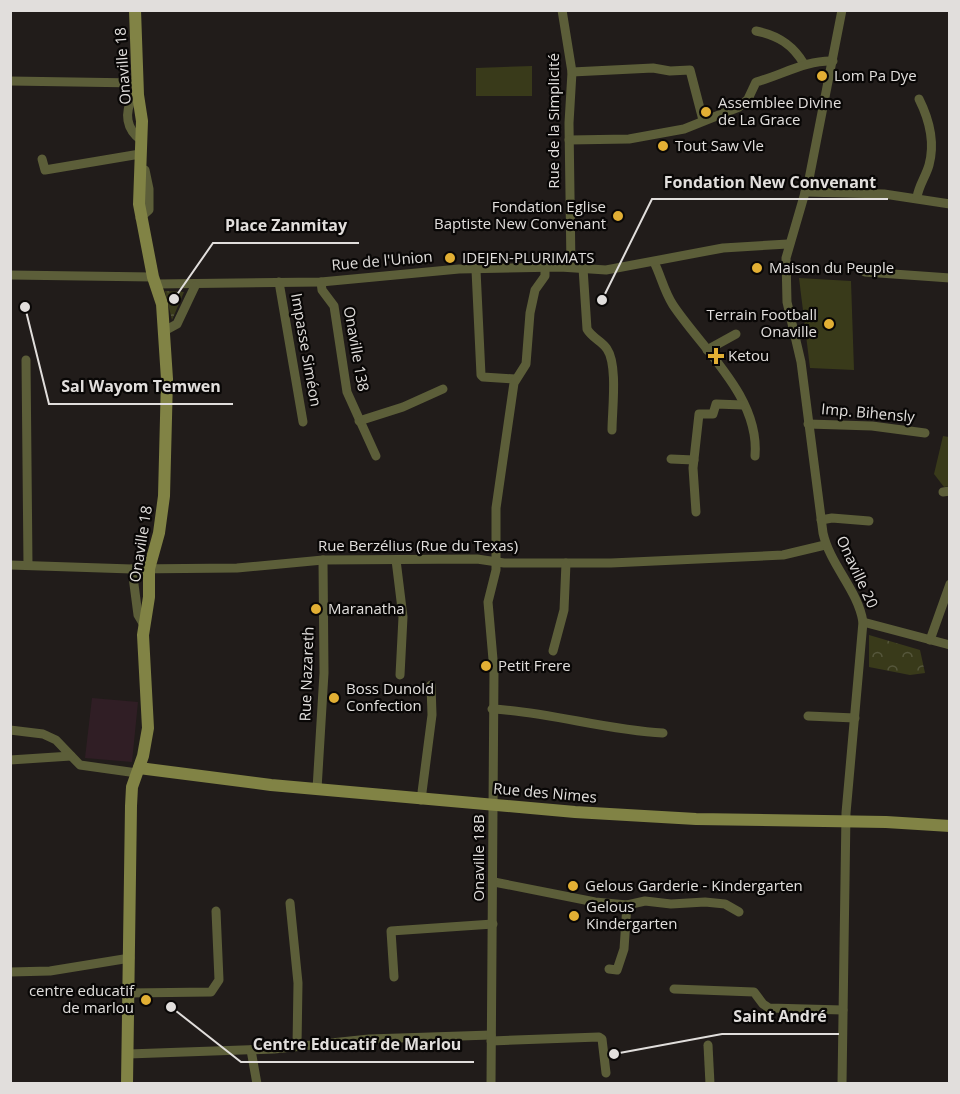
<svg xmlns="http://www.w3.org/2000/svg" width="960" height="1094" viewBox="0 0 960 1094" font-family="'Open Sans',sans-serif">
<style>
.education{fill:#301e25}
.grass{fill:#393a1a}
.park{fill:url(#park-crowns)}
.lines{fill:none;stroke-linecap:round;stroke-linejoin:round}
.street{stroke:#5c5e39;stroke-width:9}
.secondary{stroke:#818345;stroke-width:12}
.poi-dot{fill:#e2af34;stroke:#090706;stroke-width:2}
.labels{text-anchor:middle;stroke-width:4.5;stroke-linejoin:round;paint-order:stroke}
.street-label{font-size:15px;fill:#e1dedc;stroke:#090706}
.poi-label{font-size:15px;fill:#e1dedc;stroke:#090706;text-anchor:start}
.leader{fill:none;stroke:#e1dedc;stroke-width:2}
.callout-dot{fill:#e1dedc;stroke:#090706;stroke-width:2}
.callout-label{font-size:16px;text-anchor:middle;font-weight:bold;fill:#e1dedc;stroke:#090706;stroke-width:4.5;stroke-linejoin:round;paint-order:stroke}
</style>
<defs>
<pattern id="park-crowns" width="20" height="18" patternUnits="userSpaceOnUse" patternTransform="scale(1.5)"><rect width="20" height="18" fill="#393a1a"/><path d="M2 6a3 3 0 1 1 6 0M12 15a3 3 0 1 1 6 0" fill="none" stroke="#55563b"/></pattern>
</defs>
<rect width="100%" height="100%" fill="#211c1a"/>
<path class="education" d="M 92,698 L 138,702 L 132,762 L 85,758 Z"/>
<g class="grass">
<path d="M 532,66 L 532,96 L 476,96 L 476,68 Z"/>
<path d="M 799,278 L 851,281 L 854,370 L 810,368 Z"/>
<path d="M 943,436 L 949,437 L 949,486 L 944,487 L 934,474 Z"/>
</g>
<g class="park">
<path d="M 165,291 L 184,292 L 172,320 Z"/>
<path d="M 869,635 L 920,650 L 925,673 L 910,675 L 869,667 Z"/>
</g>
<g class="lines">
<g class="street">
<path d="M 562,10 L 572,72 L 569,123 L 571,267"/>
<path d="M 756,31 C 778,35 793,45 804,64"/>
<path d="M 572,72 L 653,68 L 670,71 L 690,70 L 703,120"/>
<path d="M 10,81 L 138,83"/>
<path d="M 138,95 L 133,97 C 124,113 126,129 141,140"/>
<path d="M 569,140 L 629,139 L 684,129 L 739,107 L 748,99 L 756,82 C 782,75 806,60 833,61"/>
<path d="M 42,159 L 45,170 L 140,154"/>
<path d="M 805,192 L 884,194 L 950,204"/>
<path d="M 917,197 C 919,185 926,176 929,165 C 935,143 929,119 919,99"/>
<path d="M 140,218 L 149,210 L 149,189 L 145,170"/>
<path d="M 654,262 C 661,276 664,291 673,305 C 703,350 760,397 755,456"/>
<path d="M 583,268 L 587,329 C 592,338 602,341 607,349 C 618,365 612,411 612,430"/>
<path d="M 476,270 L 481,375 L 483,377 L 515,379"/>
<path d="M 865,272 L 950,278"/>
<path d="M 10,275 L 153,277"/>
<path d="M 279,282 L 303,422"/>
<path d="M 321,282 L 322,290 L 334,306 L 347,392 L 376,456"/>
<path d="M 156,284 L 321,282 L 459,269 L 560,267 L 606,270 L 723,248 L 788,244"/>
<path d="M 166,330 L 177,324 L 195,286"/>
<path d="M 707,350 L 736,334"/>
<path d="M 26,360 L 28,565"/>
<path d="M 359,421 L 403,407 L 443,389"/>
<path d="M 808,424 L 872,426 L 925,433"/>
<path d="M 671,459 L 694,460"/>
<path d="M 943,492 L 950,491"/>
<path d="M 696,512 L 693,468 L 699,414 L 713,414 L 716,404 L 743,405"/>
<path d="M 821,520 L 832,518 L 869,521"/>
<path d="M 396,560 L 403,617 L 400,675"/>
<path d="M 10,565 L 132,569 L 237,568 L 323,560 L 477,559 L 504,563 L 611,563 L 783,555 L 825,545"/>
<path d="M 132,569 L 138,615 L 144,625"/>
<path d="M 863,622 L 950,645"/>
<path d="M 930,640 L 950,584"/>
<path d="M 553,651 L 564,610 L 566,563"/>
<path d="M 492,709 C 550,712 605,730 663,733"/>
<path d="M 808,716 L 855,718"/>
<path d="M 10,730 L 43,734 L 56,740 L 80,765 L 137,773"/>
<path d="M 10,760 L 71,756"/>
<path d="M 317,789 L 324,673 L 323,560"/>
<path d="M 421,800 L 432,715 L 431,685"/>
<path d="M 494,882 L 595,902 L 627,905 L 645,901 L 671,904 L 705,902 L 725,904 L 739,912"/>
<path d="M 290,903 L 298,983 L 297,1046"/>
<path d="M 609,969 L 617,970 L 624,949 L 627,905"/>
<path d="M 10,972 L 50,971 L 130,958"/>
<path d="M 394,977 L 391,931 L 493,924"/>
<path d="M 674,989 L 754,992 L 763,1004 L 769,1008 L 843,1010"/>
<path d="M 129,993 L 211,992 L 219,980 L 216,911"/>
<path d="M 491,1041 L 599,1037 L 602,1039 L 606,1073"/>
<path d="M 708,1045 L 710,1084"/>
<path d="M 251,1050 L 257,1084"/>
<path d="M 128,1054 L 274,1049 L 369,1039 L 491,1035"/>
<path d="M 491,1084 L 494,671 L 488,602 L 496,570 L 496,508 L 514,383 L 526,364 L 530,313 L 535,290 L 545,276 L 545,268"/>
<path d="M 842,1084 L 846,813 L 863,622 C 858,590 830,565 823,533 L 801,362 L 787,302 L 786,258 L 809,179 L 842,10"/>
</g>
<g class="secondary">
<path d="M 139,768 L 271,785 L 575,812 L 696,819 L 886,822 L 950,826"/>
<path d="M 127,1084 L 131,806 L 132,787 L 143,756 L 148,728 L 143,635 L 149,597 L 149,569 L 159,533 L 164,496 L 167,379 L 162,304 L 153,277 L 139,204 L 142,121 L 138,95 L 135,10"/>
</g>
</g>
<g class="poi-dot">
<circle cx="822" cy="76" r="6"/>
<circle cx="706" cy="112" r="6"/>
<circle cx="663" cy="146" r="6"/>
<circle cx="618" cy="216" r="6"/>
<circle cx="450" cy="258" r="6"/>
<circle cx="757" cy="268" r="6"/>
<circle cx="829" cy="324" r="6"/>
<path d="M713 347h6v6h6v6h-6v6h-6v-6h-6v-6h6z"/>
<circle cx="316" cy="609" r="6"/>
<circle cx="486" cy="666" r="6"/>
<circle cx="334" cy="698" r="6"/>
<circle cx="573" cy="886" r="6"/>
<circle cx="574" cy="916" r="6"/>
<circle cx="146" cy="1000" r="6"/>
</g>
<g class="labels">
<g class="street-label">
<text transform="translate(123 66) rotate(-94)" y="5">Onaville 18</text>
<text transform="translate(554 121) rotate(-90)" y="5">Rue de la Simplicité</text>
<text transform="translate(382 261) rotate(-5)" y="5">Rue de l'Union</text>
<text transform="translate(356 349) rotate(80)" y="5">Onaville 138</text>
<text transform="translate(306 350) rotate(80)" y="5">Impasse Siméon</text>
<text transform="translate(868 413) rotate(5)" y="5">Imp. Bihensly</text>
<text transform="translate(141 544) rotate(-81)" y="5">Onaville 18</text>
<text x="418" y="551">Rue Berzélius (Rue du Texas)</text>
<text transform="translate(857 572) rotate(65)" y="5">Onaville 20</text>
<text transform="translate(307 674) rotate(-88)" y="5">Rue Nazareth</text>
<text transform="translate(545 793) rotate(5)" y="5">Rue des Nimes</text>
<text transform="translate(479 858) rotate(-90)" y="5">Onaville 18B</text>
</g>
<g class="poi-label">
<text x="834" y="81">Lom Pa Dye</text>
<text x="718" y="108">Assemblee Divine<tspan x="718" dy="17">de La Grace</tspan></text>
<text x="675" y="151">Tout Saw Vle</text>
<text x="606" y="212" text-anchor="end">Fondation Eglise<tspan x="606" dy="17">Baptiste New Convenant</tspan></text>
<text x="462" y="263">IDEJEN-PLURIMATS</text>
<text x="769" y="273">Maison du Peuple</text>
<text x="817" y="320" text-anchor="end">Terrain Football<tspan x="817" dy="17">Onaville</tspan></text>
<text x="728" y="361">Ketou</text>
<text x="328" y="614">Maranatha</text>
<text x="498" y="671">Petit Frere</text>
<text x="346" y="694">Boss Dunold<tspan x="346" dy="17">Confection</tspan></text>
<text x="585" y="891">Gelous Garderie - Kindergarten</text>
<text x="586" y="912">Gelous<tspan x="586" dy="17">Kindergarten</tspan></text>
<text x="134" y="996" text-anchor="end">centre educatif<tspan x="134" dy="17">de marlou</tspan></text>
</g>
</g>
<path class="leader" d="M602 300L652 199H888M174 299L213 243H359M25 307L49 404H233M614 1054L722 1034H839M171 1007L241 1062H474"/>
<g class="callout-dot">
<circle cx="602" cy="300" r="6"/>
<circle cx="174" cy="299" r="6"/>
<circle cx="25" cy="307" r="6"/>
<circle cx="614" cy="1054" r="6"/>
<circle cx="171" cy="1007" r="6"/>
</g>
<g class="callout-label">
<text x="770" y="188">Fondation New Convenant</text>
<text x="286" y="231">Place Zanmitay</text>
<text x="141" y="392">Sal Wayom Temwen</text>
<text x="780" y="1022">Saint André</text>
<text x="357" y="1050">Centre Educatif de Marlou</text>
</g>
<rect width="960" height="1094" fill="none" stroke="#e1dedc" stroke-width="24"/>
</svg>
